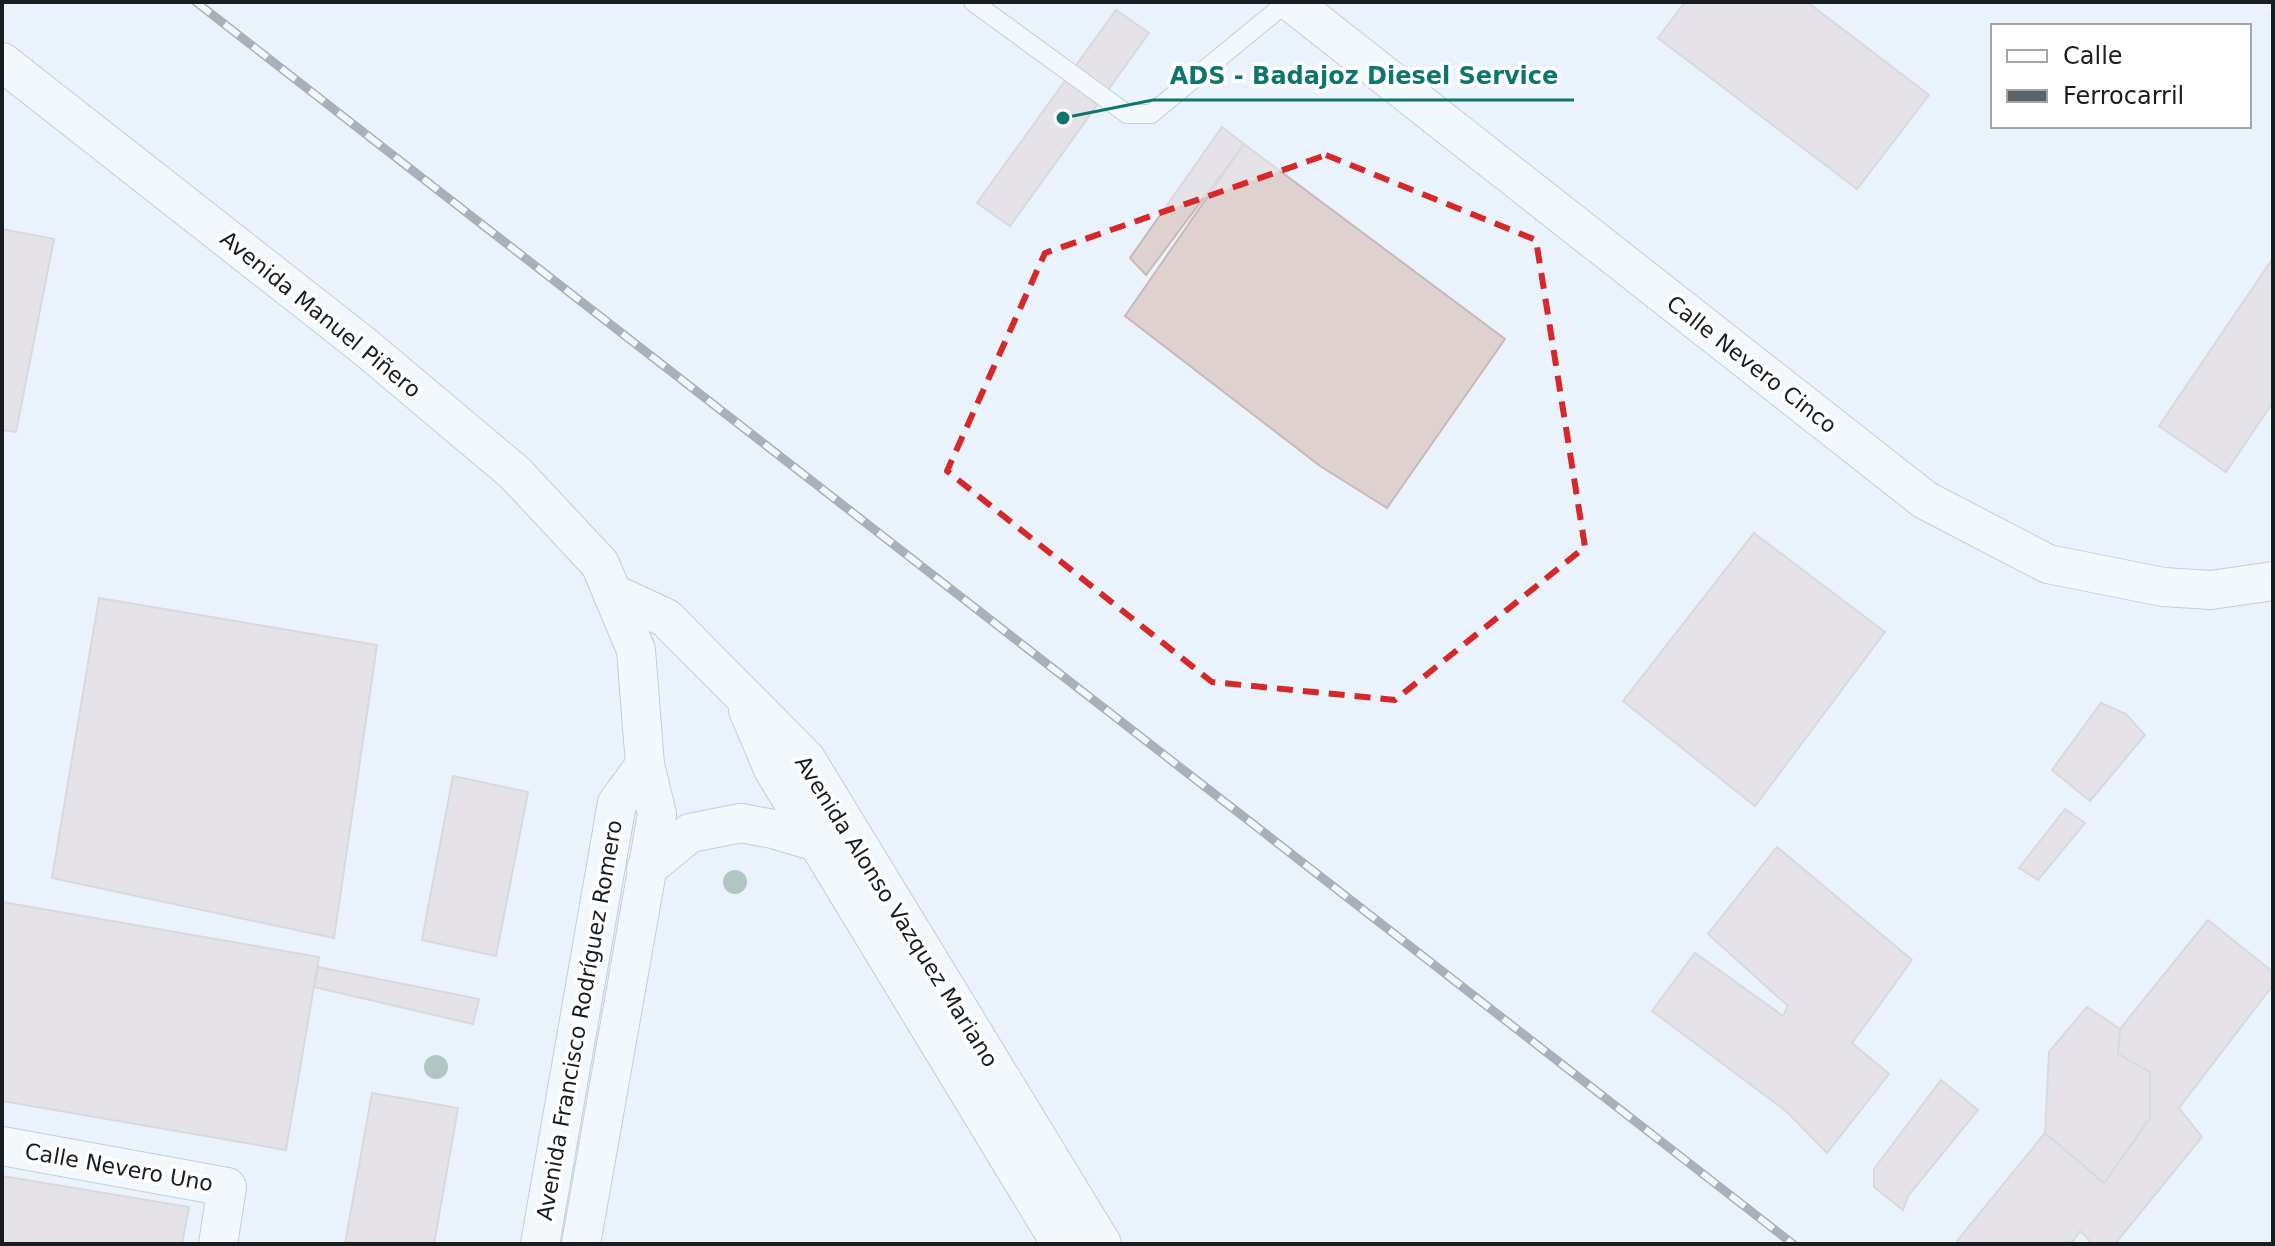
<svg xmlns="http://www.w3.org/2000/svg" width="2275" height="1246" viewBox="0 0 2275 1246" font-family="'DejaVu Sans',sans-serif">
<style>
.building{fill:#dfd1cf;stroke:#c6b9b7;stroke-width:2}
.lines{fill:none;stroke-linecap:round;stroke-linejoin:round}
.service-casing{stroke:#98a1a9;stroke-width:20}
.minor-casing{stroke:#98a1a9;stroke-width:40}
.service{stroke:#fff;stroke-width:18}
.minor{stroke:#fff;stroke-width:38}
.rail-casing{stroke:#5c6165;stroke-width:9}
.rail{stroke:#fff;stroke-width:6;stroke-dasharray:18;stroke-linecap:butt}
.tree{fill:#6d8f7c}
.marked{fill:none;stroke:#d62828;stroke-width:6;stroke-dasharray:16 10;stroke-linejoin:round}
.labels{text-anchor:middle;stroke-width:7;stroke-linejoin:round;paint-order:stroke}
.street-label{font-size:22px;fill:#1a1d20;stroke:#fff}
.leader{fill:none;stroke:#0f766e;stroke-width:3}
.callout-dot{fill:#0f766e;stroke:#fff;stroke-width:3}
.callout-label{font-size:24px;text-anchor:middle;font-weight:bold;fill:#0f766e;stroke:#fff;stroke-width:7;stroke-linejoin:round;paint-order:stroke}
</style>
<rect width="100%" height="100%" fill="#eaf3fb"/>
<g class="building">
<path d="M 1685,2 L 1807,2 L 1929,95 L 1857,189 L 1658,38 Z"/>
<path d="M 1116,10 L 1149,33 L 1010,226 L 977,203 Z"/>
<path d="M 1222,127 L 1244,144 L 1146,275 L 1130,258 Z"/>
<path d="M 1244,144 L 1505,339 L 1387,508 L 1320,466 L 1125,316 Z"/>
<path d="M 2,229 L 54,239 L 16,432 L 2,430 Z"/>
<path d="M 2273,258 L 2273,402 L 2226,472 L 2159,426 Z"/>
<path d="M 1754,533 L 1885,632 L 1755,806 L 1623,701 Z"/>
<path d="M 99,598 L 377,645 L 334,938 L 52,878 Z"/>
<path d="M 2101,703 L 2126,714 L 2145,735 L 2090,801 L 2052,770 Z"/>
<path d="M 453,776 L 528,792 L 496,956 L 422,940 Z"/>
<path d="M 2065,809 L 2085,823 L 2038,880 L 2019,868 Z"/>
<path d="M 1777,847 L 1912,960 L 1852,1043 L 1889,1074 L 1827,1153 L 1786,1111 L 1652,1011 L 1695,953 L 1783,1016 L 1788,1006 L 1708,934 Z"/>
<path d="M 2,902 L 319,957 L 286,1150 L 2,1101 Z"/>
<path d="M 2208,920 L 2273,972 L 2273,985 L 2179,1108 L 2202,1137 L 2115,1244 L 2093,1244 L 2080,1231 L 2071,1244 L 1961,1244 L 1957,1241 L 2045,1133 L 2120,1029 Z"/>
<path d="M 318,967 L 479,999 L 473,1024 L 314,987 Z"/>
<path d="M 2087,1007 L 2120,1029 L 2118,1054 L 2150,1072 L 2150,1118 L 2104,1183 L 2045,1133 L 2049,1052 Z"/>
<path d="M 1941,1080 L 1978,1110 L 1908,1196 L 1903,1210 L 1874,1187 L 1874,1169 Z"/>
<path d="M 372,1093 L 458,1108 L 434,1244 L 345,1244 Z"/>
<path d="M 2,1176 L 189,1207 L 182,1244 L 2,1244 Z"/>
</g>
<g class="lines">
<g class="service-casing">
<path id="service" d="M 973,2 L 1127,114 L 1151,114 L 1287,2"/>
</g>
<g class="minor-casing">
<g id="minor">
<path d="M 1291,2 L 1925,500 L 2048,564 L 2163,587 L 2211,590 L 2273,581"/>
<path d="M 2,62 L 364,346 L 515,473 L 600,564 L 636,650 L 645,765 L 657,814 L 581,1244"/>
<path d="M 612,593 L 666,618 L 806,759 L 1102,1244"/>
<path d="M 748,710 L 773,769 L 1061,1244"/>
<path d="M 646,869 L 690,833 L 741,823 L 773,829 L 817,842"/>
<path d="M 2,1146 L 227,1187 L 218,1244"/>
<path d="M 540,1244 L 617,803 L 645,765"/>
</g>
</g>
<use href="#service" class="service"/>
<use href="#minor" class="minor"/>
<g class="rail-casing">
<path id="rail" d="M 196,2 L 1793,1244"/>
</g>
<use href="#rail" class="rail"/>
</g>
<g class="tree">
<circle cx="735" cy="882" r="12"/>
<circle cx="436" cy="1067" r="12"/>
</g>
<path d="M0 0H2275V1246H0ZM 1326,155 L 1536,240 L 1585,547 L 1395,700 L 1212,682 L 947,471 L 1045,253 Z" fill="#eaf3fb" fill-opacity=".55" fill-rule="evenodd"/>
<path class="marked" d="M 1326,155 L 1536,240 L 1585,547 L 1395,700 L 1212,682 L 947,471 L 1045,253 Z"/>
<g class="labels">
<g class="street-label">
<text transform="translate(321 314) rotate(39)" y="8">Avenida Manuel Piñero</text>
<text transform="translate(1752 364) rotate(38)" y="8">Calle Nevero Cinco</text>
<text transform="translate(897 911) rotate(58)" y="8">Avenida Alonso Vazquez Mariano</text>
<text transform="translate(579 1020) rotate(-80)" y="8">Avenida Francisco Rodríguez Romero</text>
<text transform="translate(119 1167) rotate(10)" y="8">Calle Nevero Uno</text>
</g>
</g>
<path class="leader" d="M1063 118L1153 100H1574"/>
<circle class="callout-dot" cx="1063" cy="118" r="8"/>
<g class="callout-label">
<text x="1364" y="84">ADS - Badajoz Diesel Service</text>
</g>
<rect width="2275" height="1246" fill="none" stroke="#1a1d20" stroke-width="8"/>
<rect x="1991" y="24" width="260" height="104" fill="#ffffff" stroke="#a3a5a6" stroke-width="2"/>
<rect x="2007" y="50" width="40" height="12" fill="#ffffff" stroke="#a3a5a6" stroke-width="2"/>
<text x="2063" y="64" font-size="24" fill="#1a1d20">Calle</text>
<rect x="2007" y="90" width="40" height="12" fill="#5c6165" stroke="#a3a5a6" stroke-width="2"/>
<text x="2063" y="104" font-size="24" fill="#1a1d20">Ferrocarril</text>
</svg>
